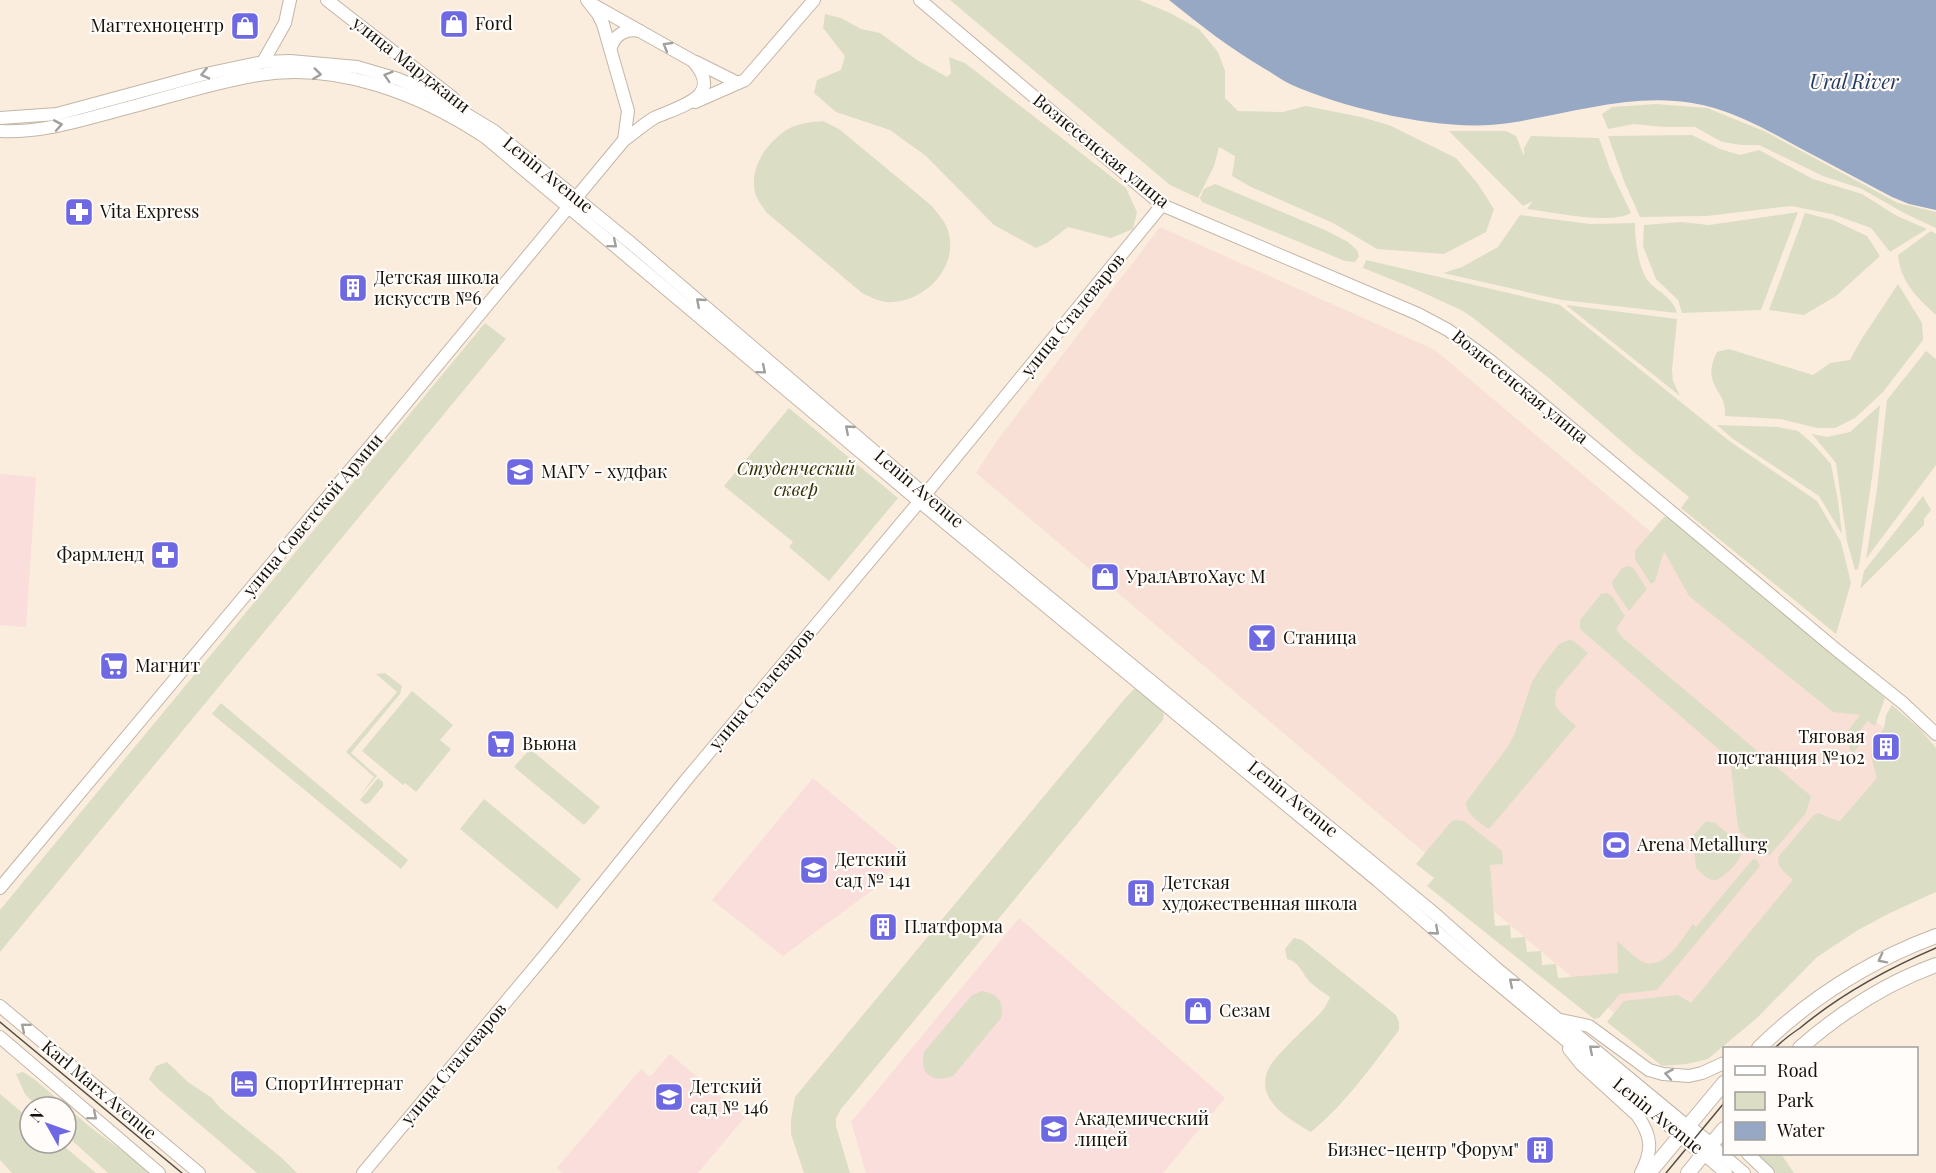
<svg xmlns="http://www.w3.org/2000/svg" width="1936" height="1173" viewBox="0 0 1936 1173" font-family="'Playfair Display',serif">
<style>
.commercial{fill:#f8e0d6}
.education{fill:#f9dedb}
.green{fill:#dbddc5}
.water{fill:#97a8c5}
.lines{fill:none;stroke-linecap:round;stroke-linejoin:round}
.secondary-casing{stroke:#c3b6a6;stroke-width:14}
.primary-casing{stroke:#c3b6a6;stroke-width:16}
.secondary{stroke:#fff;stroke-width:12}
.primary{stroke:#fff;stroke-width:14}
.tram{stroke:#554e45;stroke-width:1.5}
.oneway{stroke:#a1a09d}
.labels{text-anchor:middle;stroke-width:4.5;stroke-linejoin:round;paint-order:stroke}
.poi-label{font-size:18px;fill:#15110b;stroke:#fffcf9;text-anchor:start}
.street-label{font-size:18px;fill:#15110b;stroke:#fffcf9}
.park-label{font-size:18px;font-style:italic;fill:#303106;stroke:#fffcf9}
.water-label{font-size:20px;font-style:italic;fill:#1f375e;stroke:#fffcf9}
</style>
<rect width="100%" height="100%" fill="#fbeddd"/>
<path class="commercial" d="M 1160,227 L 1435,350 L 1911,751 L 1672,1062 L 976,473 L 996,442 Z"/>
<g class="education">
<path d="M 0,474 L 36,477 L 26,627 L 0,625 Z"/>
<path d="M 813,778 L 904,854 L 878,886 L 783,956 L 712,900 Z"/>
<path d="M 1019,918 L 1225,1098 L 1163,1173 L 866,1173 L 851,1122 Z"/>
<path d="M 670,1054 L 745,1117 L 698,1173 L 563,1173 L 557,1168 L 641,1069 L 650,1077 Z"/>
</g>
<g class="green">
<path d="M 950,0 L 1139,0 L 1170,13 L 1199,29 L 1218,52 L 1225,71 L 1225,98 L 1238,111 L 1283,112 L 1306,106 L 1361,117 L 1389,125 L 1456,158 L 1478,184 L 1494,209 L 1486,232 L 1444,254 L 1377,249 L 1333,223 L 1251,187 L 1232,176 L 1235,156 L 1219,147 L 1214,166 L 1198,198 L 1170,185 Z"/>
<path d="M 825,14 L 841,18 L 861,29 L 880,33 L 917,60 L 947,77 L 951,73 L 949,57 L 965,63 L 1126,188 L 1137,212 L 1133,229 L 1111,238 L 1068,227 L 1047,243 L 1036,248 L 994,225 L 926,156 L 890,130 L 836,112 L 814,93 L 817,80 L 841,70 L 845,56 L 823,28 Z"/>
<path d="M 1656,104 L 1707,108 L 1764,131 L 1898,203 L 1936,212 L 1936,228 L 1904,213 L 1862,189 L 1823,176 L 1759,145 L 1742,145 L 1722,142 L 1695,127 L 1664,127 L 1634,124 L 1608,129 L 1602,114 L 1612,107 Z"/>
<path d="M 823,121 L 839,129 L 932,206 C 938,214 947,223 949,234 C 957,268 926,300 893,302 C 882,303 872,298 862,293 L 766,212 C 763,207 758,201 756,196 C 747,169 768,140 790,128 C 800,123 812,122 823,121 Z"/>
<path d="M 1449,131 L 1506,131 L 1516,136 L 1524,156 L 1524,148 L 1531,136 L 1599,138 L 1610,169 L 1631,213 C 1610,225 1552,212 1527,209 L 1533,201 L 1523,206 Z"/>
<path d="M 1692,135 L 1720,149 L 1740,155 L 1759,150 L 1813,179 L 1862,194 L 1897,216 L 1927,229 L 1890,252 L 1871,228 L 1832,214 L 1791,206 L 1707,216 L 1640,217 L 1624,181 L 1608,136 Z"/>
<path d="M 1215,184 L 1325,230 L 1348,242 L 1357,250 L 1359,256 L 1355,262 L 1345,261 L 1202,202 L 1200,198 L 1204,189 Z"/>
<path d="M 1798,212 L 1761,310 L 1682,313 L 1678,300 L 1656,279 L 1643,246 L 1644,225 L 1682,222 L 1709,225 Z"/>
<path d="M 1805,213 L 1833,220 L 1867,236 L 1880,256 L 1836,296 L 1804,315 L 1769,310 Z"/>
<path d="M 1520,215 L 1590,224 L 1635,223 C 1635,239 1638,269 1649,282 C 1660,294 1672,296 1677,313 L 1562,300 L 1443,273 L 1462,267 L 1498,247 Z"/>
<path d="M 1931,231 L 1936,234 L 1936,315 C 1917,298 1900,281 1898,255 Z"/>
<path d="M 1366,260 L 1560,305 L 1728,440 L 1817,501 L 1841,542 L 1851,583 L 1836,634 L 1681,508 L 1689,497 L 1635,453 L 1550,379 L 1472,317 L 1461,310 L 1413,288 L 1363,268 Z"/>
<path d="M 1898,284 L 1922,323 L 1923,340 L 1883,392 L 1855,418 L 1835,428 L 1817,428 L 1780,419 L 1725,416 C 1727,388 1700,387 1717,352 L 1729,349 L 1813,375 L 1830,363 L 1850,360 L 1861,340 Z"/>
<path d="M 1566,305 L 1677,319 L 1672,370 L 1673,381 L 1680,396 Z"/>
<path d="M 485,323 L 506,339 L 0,952 L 0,910 Z"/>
<path d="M 1926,351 L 1936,359 L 1936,465 L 1866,559 L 1877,489 L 1887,400 Z"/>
<path d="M 1880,405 L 1873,470 L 1860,560 L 1858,569 L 1855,570 L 1847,541 L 1836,463 L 1812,434 L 1827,437 L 1850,432 Z"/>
<path d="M 789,408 L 898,498 L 829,581 L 789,547 L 793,542 L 724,486 Z"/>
<path d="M 1717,425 L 1778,427 L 1798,431 L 1813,444 L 1831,464 L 1838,501 L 1842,534 L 1819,496 L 1733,439 Z"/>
<path d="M 1923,496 L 1931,510 L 1924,519 L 1924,525 L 1860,589 L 1864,571 Z"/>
<path d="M 1667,516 L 1885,698 L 1875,726 L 1868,721 L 1859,732 L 1866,738 L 1851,755 L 1846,733 L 1860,715 L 1833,712 L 1689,596 L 1664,551 L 1655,581 L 1651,584 L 1635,559 L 1635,551 L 1663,518 Z"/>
<path d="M 1629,566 L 1633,568 L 1647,589 L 1629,611 L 1614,589 L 1612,582 L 1622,568 Z"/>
<path d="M 1607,593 L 1612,596 L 1625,616 L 1616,629 L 1623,638 L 1811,796 L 1806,813 L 1770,855 L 1766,855 L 1760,851 L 1761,850 L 1740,832 L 1738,828 L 1730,759 L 1580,629 L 1580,620 L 1601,594 Z"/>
<path d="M 1569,640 L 1574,641 L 1588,653 L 1556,691 L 1555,705 L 1560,712 L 1576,726 L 1489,829 C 1479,822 1466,815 1466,802 L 1507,748 L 1515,733 L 1532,682 L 1540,669 L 1559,644 Z"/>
<path d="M 385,673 L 402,686 L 400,694 L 351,753 L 377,776 L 358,798 L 374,777 L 346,752 L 397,692 L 376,674 Z"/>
<path d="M 1134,689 L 1137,690 L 1162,711 L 1164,714 L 1163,720 L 841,1109 L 836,1118 L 836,1126 L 850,1173 L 804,1173 L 791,1134 L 791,1120 L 795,1097 L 1127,696 Z"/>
<path d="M 412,691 L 453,725 L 440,740 L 451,749 L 416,792 L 405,783 L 403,785 L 362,751 Z"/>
<path d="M 221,703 L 408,860 L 401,869 L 212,714 Z"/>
<path d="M 1892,705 L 1921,730 L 1936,748 L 1936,892 L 1890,913 L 1858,930 L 1817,957 L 1757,1018 L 1708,1059 L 1687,1064 L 1662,1066 L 1607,1022 L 1624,1001 L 1678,995 L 1691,1003 L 1793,880 C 1786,872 1775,868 1779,856 L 1813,816 L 1818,813 C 1826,815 1831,820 1840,821 L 1877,778 L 1871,756 L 1872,745 L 1884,728 L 1886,715 Z"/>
<path d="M 530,749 L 600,807 L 584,825 L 514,767 Z"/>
<path d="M 378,778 L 383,782 L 383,786 L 369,803 L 365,804 L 360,800 Z"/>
<path d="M 484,799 L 581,879 L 557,909 L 460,829 Z"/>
<path d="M 1454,820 L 1464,821 L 1502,851 L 1503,864 L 1490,865 L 1495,926 L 1510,925 L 1511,938 L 1525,937 L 1527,952 L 1541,951 L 1542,965 L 1556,964 L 1558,978 L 1618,973 L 1617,941 C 1625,947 1634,958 1643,962 C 1665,971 1682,938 1693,924 L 1696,927 L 1753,859 L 1757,860 L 1760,866 L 1657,990 L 1620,994 L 1599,1018 L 1594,1019 L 1427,886 L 1434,878 L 1416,864 L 1450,823 Z"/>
<path d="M 1706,821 L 1715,823 L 1741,845 C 1741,849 1742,851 1741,855 C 1738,863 1721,882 1712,880 C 1706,879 1701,872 1696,868 L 1693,836 Z"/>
<path d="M 1294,938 L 1302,940 L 1396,1015 L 1399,1022 L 1399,1030 C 1372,1066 1346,1103 1311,1132 C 1288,1119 1252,1098 1270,1066 C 1276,1056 1295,1038 1304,1029 C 1314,1019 1325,1011 1330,997 C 1323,992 1316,988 1310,982 C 1302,974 1300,962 1287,959 L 1285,949 Z"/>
<path d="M 982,991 C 999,994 1004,1002 1001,1018 L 953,1076 C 932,1084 919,1074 924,1052 L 972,995 Z"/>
<path d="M 167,1062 L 188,1082 L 212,1098 L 220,1108 L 282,1158 L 297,1173 L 257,1173 L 157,1088 L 149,1079 L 156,1066 Z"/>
<path d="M 23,1072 L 34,1079 L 90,1127 L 152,1173 L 108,1173 L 66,1135 L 66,1107 L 38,1107 L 25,1094 L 16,1074 Z"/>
<path d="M 0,1094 L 30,1119 L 30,1143 L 60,1143 L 96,1173 L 12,1173 L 0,1160 Z"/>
<path d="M 1754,1154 L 1781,1154 L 1794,1173 L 1776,1173 Z"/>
</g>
<path class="water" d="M 1169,0 L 1936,0 L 1936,210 L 1909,204 L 1892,197 C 1861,181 1831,164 1800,148 C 1765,129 1731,109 1692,103 C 1630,93 1570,114 1509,123 C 1446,133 1350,110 1292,85 C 1283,81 1274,74 1265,69 C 1231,49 1200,25 1169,0 Z"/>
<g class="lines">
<g class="secondary-casing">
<g id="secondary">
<path d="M 327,0 L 453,98"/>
<path d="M 587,0 L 598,14 L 603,24 L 628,111 L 624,140 C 634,133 644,124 654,118 C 680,106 725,97 693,61 L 590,3"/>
<path d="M 920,0 L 1162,205 L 1418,314 L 1448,330 L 1492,362 L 1833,647 L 1903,703 L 1936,734"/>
<path d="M 611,47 C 615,34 627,28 640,31"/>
<path d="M 263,62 L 285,23 L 290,0"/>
<path d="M 696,62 L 738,83"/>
<path d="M 695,102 L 745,80 L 814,0"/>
<path d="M 0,118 L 57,114 L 201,75 L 263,62 L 290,61 L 357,67 L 398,79 L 433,94 L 494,131 L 632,244 L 943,510 L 1435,914 L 1496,968 L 1687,1126"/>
<path d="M 0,131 C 40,133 79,121 116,111 C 164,99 209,83 258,75 C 338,62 420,94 485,137 L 908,492 L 1377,880 L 1467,958 L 1680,1135"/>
<path d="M 0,888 L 372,444 L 624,140"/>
<path d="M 0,1006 L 199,1173"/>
<path d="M 1561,1020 L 1589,1026 L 1649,1070 L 1663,1074 L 1689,1076 L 1702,1073 L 1724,1063"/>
<path d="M 0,1037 L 159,1173"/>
<path d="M 1569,1049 L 1581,1064 L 1637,1115 C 1652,1136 1653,1150 1641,1173"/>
<path d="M 1711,1145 L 1744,1173"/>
<path d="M 1704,1154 L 1726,1173"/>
<path d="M 1748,1154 L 1768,1173"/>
<path d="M 363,1173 L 550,949 L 686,780 L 919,502 L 1162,205"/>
</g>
</g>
<g class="primary-casing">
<g id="primary">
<path d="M 1759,1048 C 1810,998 1869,961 1936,936"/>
<path d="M 1800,1048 C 1840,1013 1886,983 1936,965"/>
<path d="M 1687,1126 L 1711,1145"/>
<path d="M 1680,1135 L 1704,1154"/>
<path d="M 1649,1173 L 1724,1083"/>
<path d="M 1688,1173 L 1724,1129"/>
</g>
</g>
<use href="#secondary" class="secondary"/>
<use href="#primary" class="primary"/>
<g class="tram">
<path d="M 0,1022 L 182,1173"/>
<path d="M 1775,1048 C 1782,1041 1791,1034 1800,1028 C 1841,994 1887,969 1936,948"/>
<path d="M 1666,1173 L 1724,1103"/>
</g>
</g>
<defs><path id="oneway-chevron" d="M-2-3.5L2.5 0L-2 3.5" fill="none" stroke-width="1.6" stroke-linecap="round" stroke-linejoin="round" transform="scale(1.5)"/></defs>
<g class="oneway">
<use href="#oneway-chevron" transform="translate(667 46) rotate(-150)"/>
<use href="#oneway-chevron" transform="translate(205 74) rotate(167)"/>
<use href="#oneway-chevron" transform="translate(317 74) rotate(7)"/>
<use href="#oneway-chevron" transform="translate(388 76) rotate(-163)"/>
<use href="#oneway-chevron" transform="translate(58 125) rotate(-10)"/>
<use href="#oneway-chevron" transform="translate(613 244) rotate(40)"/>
<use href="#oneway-chevron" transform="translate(700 302) rotate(-139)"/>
<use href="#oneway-chevron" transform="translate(762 370) rotate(40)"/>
<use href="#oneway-chevron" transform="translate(849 429) rotate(-139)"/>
<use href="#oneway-chevron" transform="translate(1435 931) rotate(41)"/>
<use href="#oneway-chevron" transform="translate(1882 959) rotate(153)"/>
<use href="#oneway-chevron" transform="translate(1513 982) rotate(-140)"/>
<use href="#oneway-chevron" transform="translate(25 1027) rotate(-140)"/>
<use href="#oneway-chevron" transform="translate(1593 1049) rotate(-140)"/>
<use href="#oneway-chevron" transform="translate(1669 1074) rotate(-170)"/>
<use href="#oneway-chevron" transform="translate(93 1116) rotate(40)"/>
</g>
<defs>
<g id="shop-square" transform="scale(1.5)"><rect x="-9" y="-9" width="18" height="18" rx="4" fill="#6e69e3" stroke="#fffcf9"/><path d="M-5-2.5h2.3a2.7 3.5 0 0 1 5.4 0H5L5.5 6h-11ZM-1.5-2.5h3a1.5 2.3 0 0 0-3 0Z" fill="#fff"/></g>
<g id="pharmacy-square" transform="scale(1.5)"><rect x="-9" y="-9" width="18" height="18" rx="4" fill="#6e69e3" stroke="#fffcf9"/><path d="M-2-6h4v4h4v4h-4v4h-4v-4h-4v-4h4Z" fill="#fff"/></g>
<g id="building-square" transform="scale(1.5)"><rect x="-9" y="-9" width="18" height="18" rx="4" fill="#6e69e3" stroke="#fffcf9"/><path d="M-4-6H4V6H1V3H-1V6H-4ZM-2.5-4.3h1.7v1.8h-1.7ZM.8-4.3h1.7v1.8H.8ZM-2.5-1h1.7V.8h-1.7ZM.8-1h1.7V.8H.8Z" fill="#fff"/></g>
<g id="university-square" transform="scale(1.5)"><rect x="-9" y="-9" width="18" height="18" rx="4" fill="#6e69e3" stroke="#fffcf9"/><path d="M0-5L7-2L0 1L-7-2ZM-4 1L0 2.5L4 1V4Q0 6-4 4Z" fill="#fff"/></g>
<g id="bar-square" transform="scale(1.5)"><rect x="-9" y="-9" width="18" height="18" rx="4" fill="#6e69e3" stroke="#fffcf9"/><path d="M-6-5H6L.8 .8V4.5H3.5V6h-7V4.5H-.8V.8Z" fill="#fff"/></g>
<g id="supermarket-square" transform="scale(1.5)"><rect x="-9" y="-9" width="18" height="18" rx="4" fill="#6e69e3" stroke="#fffcf9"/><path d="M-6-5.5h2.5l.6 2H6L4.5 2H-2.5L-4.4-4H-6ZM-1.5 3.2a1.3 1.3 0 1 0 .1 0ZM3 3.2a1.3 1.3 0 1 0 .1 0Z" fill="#fff"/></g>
<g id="stadium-square" transform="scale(1.5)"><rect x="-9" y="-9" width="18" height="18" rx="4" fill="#6e69e3" stroke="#fffcf9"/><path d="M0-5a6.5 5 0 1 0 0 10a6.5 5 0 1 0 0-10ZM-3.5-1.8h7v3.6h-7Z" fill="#fff"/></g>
<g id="school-square" transform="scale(1.5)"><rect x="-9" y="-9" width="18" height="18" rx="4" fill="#6e69e3" stroke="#fffcf9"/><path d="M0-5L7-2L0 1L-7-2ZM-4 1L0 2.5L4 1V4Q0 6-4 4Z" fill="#fff"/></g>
<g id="hotel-square" transform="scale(1.5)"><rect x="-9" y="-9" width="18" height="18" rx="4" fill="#6e69e3" stroke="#fffcf9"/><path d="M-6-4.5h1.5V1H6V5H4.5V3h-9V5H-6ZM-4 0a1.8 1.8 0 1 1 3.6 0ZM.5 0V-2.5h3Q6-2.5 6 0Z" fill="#fff"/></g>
</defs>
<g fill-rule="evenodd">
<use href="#shop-square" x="454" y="24"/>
<use href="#shop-square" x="245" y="26"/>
<use href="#pharmacy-square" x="79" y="212"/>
<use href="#building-square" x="353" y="288"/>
<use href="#university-square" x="520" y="472"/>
<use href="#pharmacy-square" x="165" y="555"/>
<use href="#shop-square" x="1105" y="577"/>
<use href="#bar-square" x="1262" y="638"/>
<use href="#supermarket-square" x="114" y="666"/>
<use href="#supermarket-square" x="501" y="744"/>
<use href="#building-square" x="1886" y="747"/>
<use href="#stadium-square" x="1616" y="845"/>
<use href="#school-square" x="814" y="870"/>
<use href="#building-square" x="1141" y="893"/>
<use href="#building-square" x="883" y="927"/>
<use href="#shop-square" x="1198" y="1011"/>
<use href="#hotel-square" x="244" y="1084"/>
<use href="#school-square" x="669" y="1097"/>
<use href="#school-square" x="1054" y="1129"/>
<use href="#building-square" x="1540" y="1150"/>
</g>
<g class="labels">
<g class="poi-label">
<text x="475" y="30">Ford</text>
<text x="224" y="32" text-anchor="end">Магтехноцентр</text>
<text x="100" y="218">Vita Express</text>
<text x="374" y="284">Детская школа<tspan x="374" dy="21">искусств №6</tspan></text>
<text x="541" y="478">МАГУ - худфак</text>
<text x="144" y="561" text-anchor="end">Фармленд</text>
<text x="1126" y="583">УралАвтоХаус М</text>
<text x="1283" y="644">Станица</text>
<text x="135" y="672">Магнит</text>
<text x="1865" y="743" text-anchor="end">Тяговая<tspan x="1865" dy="21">подстанция №102</tspan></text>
<text x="522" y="750">Вьюна</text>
<text x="1637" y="851">Arena Metallurg</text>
<text x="835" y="866">Детский<tspan x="835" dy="21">сад № 141</tspan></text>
<text x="1162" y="889">Детская<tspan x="1162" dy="21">художественная школа</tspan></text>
<text x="904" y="933">Платформа</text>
<text x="1219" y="1017">Сезам</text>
<text x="265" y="1090">СпортИнтернат</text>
<text x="690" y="1093">Детский<tspan x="690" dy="21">сад № 146</tspan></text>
<text x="1075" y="1125">Академический<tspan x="1075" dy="21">лицей</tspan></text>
<text x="1519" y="1156" text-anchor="end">Бизнес-центр "Форум"</text>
</g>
<g class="street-label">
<text transform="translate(411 65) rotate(38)" y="6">улица Марджани</text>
<text transform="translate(1101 151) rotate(39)" y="6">Вознесенская улица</text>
<text transform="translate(548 175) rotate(39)" y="6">Lenin Avenue</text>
<text transform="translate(1073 315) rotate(-51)" y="6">улица Сталеваров</text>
<text transform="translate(1520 387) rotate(39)" y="6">Вознесенская улица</text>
<text transform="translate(919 489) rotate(40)" y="6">Lenin Avenue</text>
<text transform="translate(313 515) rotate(-50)" y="6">улица Советской Армии</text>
<text transform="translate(762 689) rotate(-50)" y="6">улица Сталеваров</text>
<text transform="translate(1293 799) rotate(39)" y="6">Lenin Avenue</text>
<text transform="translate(454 1064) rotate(-50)" y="6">улица Сталеваров</text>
<text transform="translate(99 1090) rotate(40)" y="6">Karl Marx Avenue</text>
<text transform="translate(1658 1116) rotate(39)" y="6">Lenin Avenue</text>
</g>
<g class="park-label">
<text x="796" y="475">Студенческий<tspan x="796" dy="21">сквер</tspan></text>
</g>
<g class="water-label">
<text x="1854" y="89">Ural River</text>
</g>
</g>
<rect x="1723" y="1047" width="195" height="108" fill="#fffcf9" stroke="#a19e9a" stroke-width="1.5"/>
<rect x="1735" y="1066" width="30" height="9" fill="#ffffff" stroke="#a19e9a" stroke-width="1.5"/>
<text x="1777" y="1077" font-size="18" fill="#15110b">Road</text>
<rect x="1735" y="1092" width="30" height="18" fill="#dbddc5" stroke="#a19e9a" stroke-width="1.5"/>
<text x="1777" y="1107" font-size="18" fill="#15110b">Park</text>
<rect x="1735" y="1122" width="30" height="18" fill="#97a8c5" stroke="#a19e9a" stroke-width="1.5"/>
<text x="1777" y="1137" font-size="18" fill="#15110b">Water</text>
<g transform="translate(48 1125) rotate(310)"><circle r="28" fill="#fffcf9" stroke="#a19e9a" stroke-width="1.5"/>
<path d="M0-4.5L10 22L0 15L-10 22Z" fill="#6e69e3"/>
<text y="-9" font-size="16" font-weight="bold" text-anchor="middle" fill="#15110b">N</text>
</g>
</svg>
